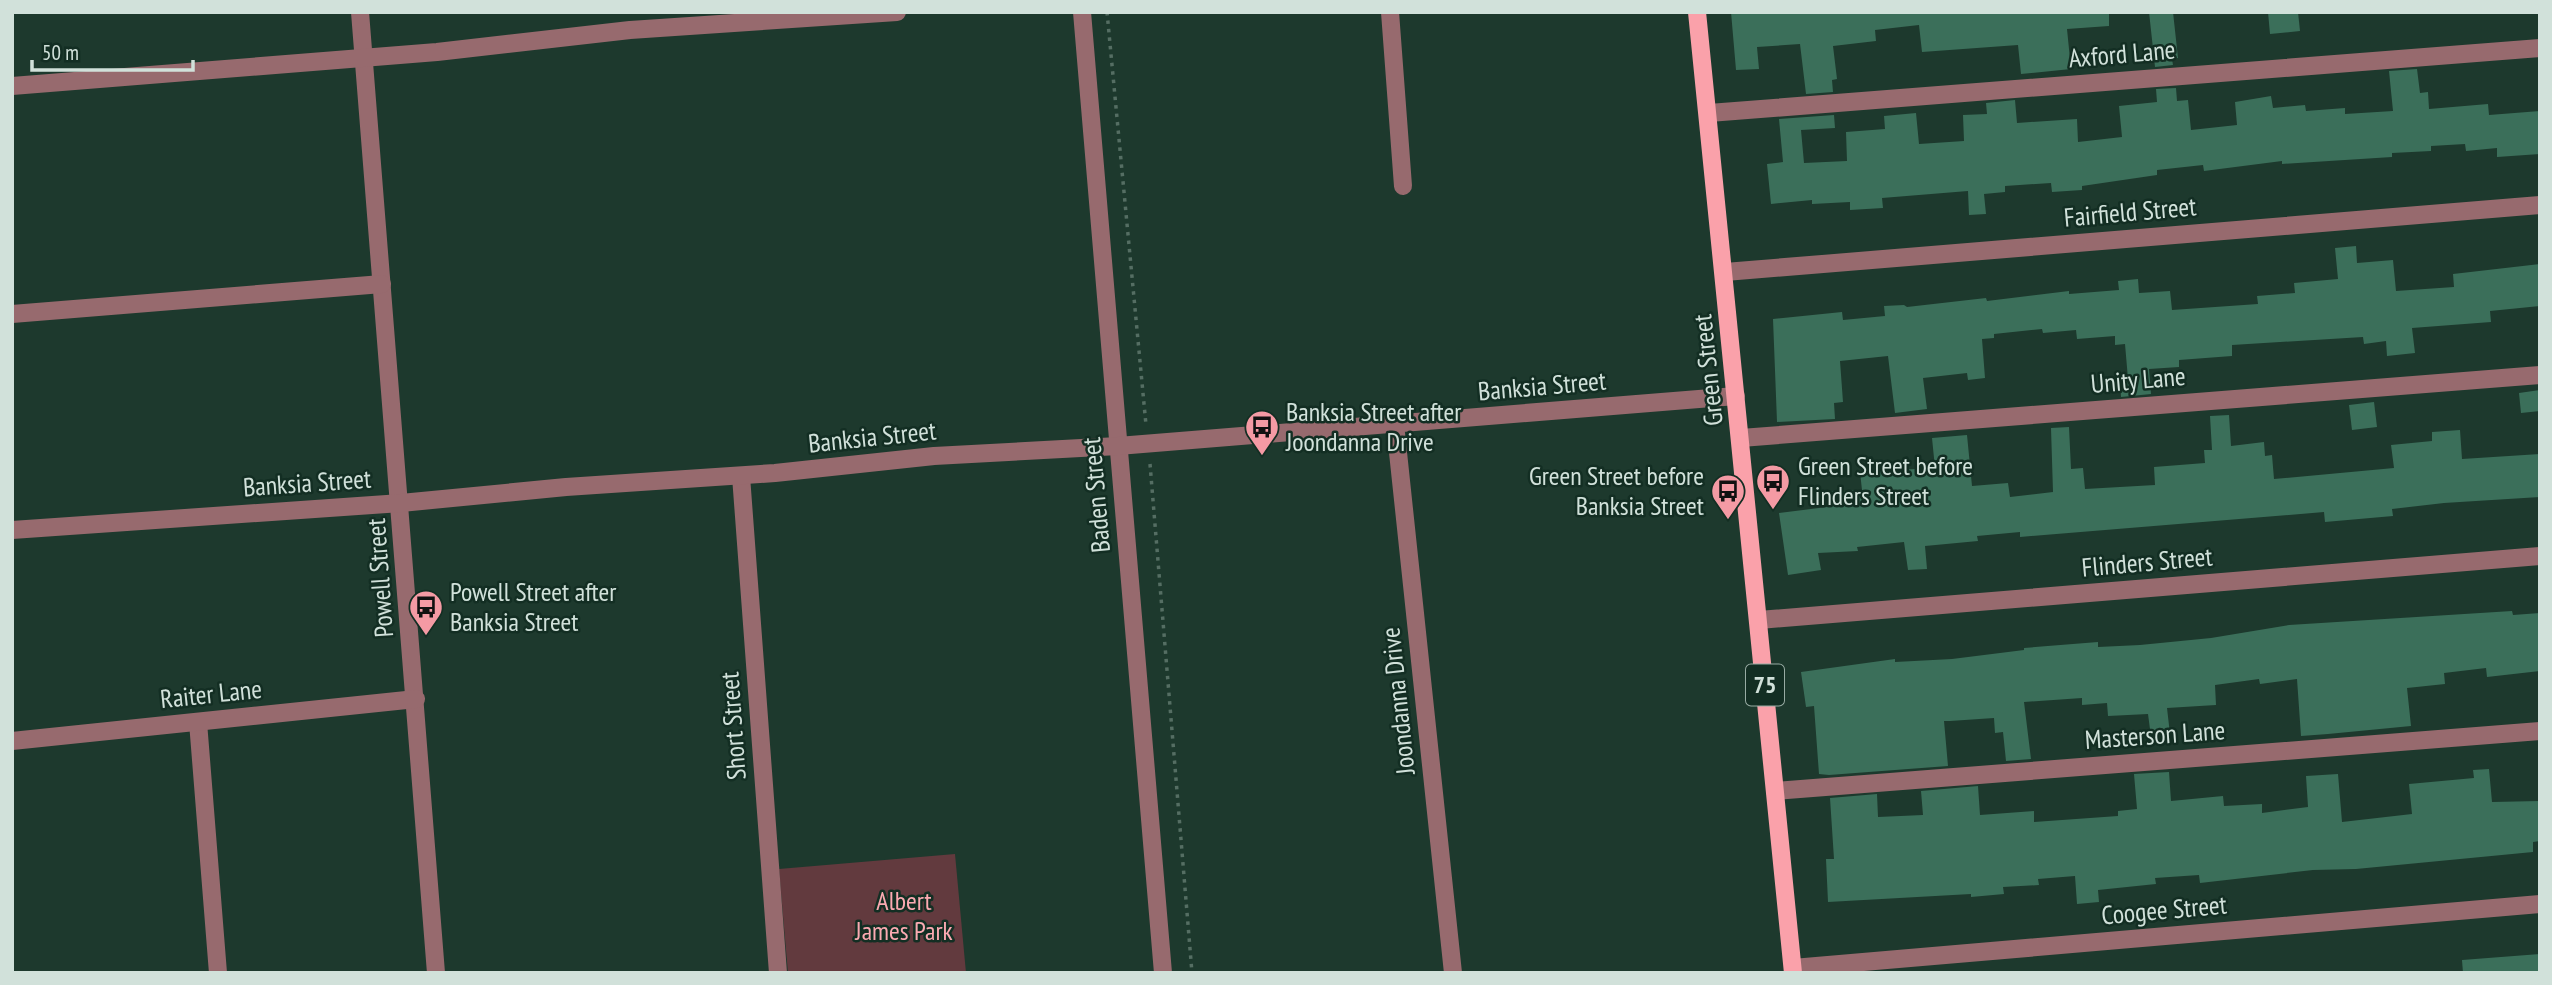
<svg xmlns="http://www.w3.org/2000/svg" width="2552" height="985" viewBox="0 0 2552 985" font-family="'PT Sans Narrow',sans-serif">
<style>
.green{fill:#623a3e}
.building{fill:#3b6f5a}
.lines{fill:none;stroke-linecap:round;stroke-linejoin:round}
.path{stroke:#556e63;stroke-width:3.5;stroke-dasharray:3.5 5;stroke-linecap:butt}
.minor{stroke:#976a6e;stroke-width:18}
.major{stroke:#faa1aa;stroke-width:18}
.labels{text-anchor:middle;stroke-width:5;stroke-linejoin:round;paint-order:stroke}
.shield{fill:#132e23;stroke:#98aba3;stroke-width:2}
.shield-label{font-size:24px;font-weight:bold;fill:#d1e1da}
.street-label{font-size:26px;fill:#d1e1da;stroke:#132e23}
.poi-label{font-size:26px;fill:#d1e1da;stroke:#132e23;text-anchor:start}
.park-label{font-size:26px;fill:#fbaab2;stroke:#132e23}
</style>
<rect width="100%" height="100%" fill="#1d392d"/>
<path class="green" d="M 955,854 L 966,973 L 788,973 L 779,869 Z"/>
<g class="building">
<path d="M 1731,12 L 2109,12 L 2109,26 L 2067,29 L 2071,69 L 2021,74 L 2018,45 L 1922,52 L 1919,25 L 1875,30 L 1876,41 L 1833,46 L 1837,79 L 1832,80 L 1833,92 L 1806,94 L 1800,44 L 1757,47 L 1759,69 L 1736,70 Z"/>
<path d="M 2149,12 L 2173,12 L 2178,58 L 2172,59 L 2173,65 L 2155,67 Z"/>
<path d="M 2268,12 L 2298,12 L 2300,31 L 2270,34 Z"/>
<path d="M 2417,69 L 2420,93 L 2428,92 L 2429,109 L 2488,104 L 2489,115 L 2540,111 L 2540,154 L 2497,157 L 2497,148 L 2466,151 L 2465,144 L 2431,146 L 2431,151 L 2392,153 L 2392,157 L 2282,164 L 2282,161 L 2204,171 L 2203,165 L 2157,170 L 2157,175 L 2082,186 L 2082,190 L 2052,192 L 2051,183 L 2005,186 L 2005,192 L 1984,194 L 1986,214 L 1969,215 L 1968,191 L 1882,198 L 1883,208 L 1850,210 L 1850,202 L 1812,204 L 1812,200 L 1771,204 L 1767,164 L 1783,162 L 1779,119 L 1834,115 L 1835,128 L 1801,130 L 1804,163 L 1847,161 L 1846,132 L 1885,129 L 1884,116 L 1916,113 L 1919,144 L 1964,141 L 1963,115 L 1987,114 L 1986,103 L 2015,100 L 2017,123 L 2077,119 L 2078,142 L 2122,137 L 2119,106 L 2157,102 L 2156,89 L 2176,88 L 2177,101 L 2188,100 L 2191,130 L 2237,125 L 2235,102 L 2271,96 L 2273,108 L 2305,105 L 2306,111 L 2345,108 L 2345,114 L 2393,111 L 2389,71 Z"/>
<path d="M 2356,246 L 2357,263 L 2393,260 L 2396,291 L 2454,287 L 2453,274 L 2540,264 L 2540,306 L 2490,311 L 2491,322 L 2412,328 L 2415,353 L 2387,356 L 2386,341 L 2364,344 L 2363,337 L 2232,345 L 2232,356 L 2179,360 L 2179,367 L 2149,369 L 2151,394 L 2121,397 L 2120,379 L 2128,379 L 2125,344 L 2115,345 L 2115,336 L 2077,339 L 2076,330 L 2043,333 L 2042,329 L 1994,334 L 1994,338 L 1982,339 L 1985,378 L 1968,380 L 1967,373 L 1923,378 L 1927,409 L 1895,413 L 1888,356 L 1840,361 L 1843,402 L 1834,403 L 1835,419 L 1777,422 L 1773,319 L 1842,312 L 1843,320 L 1885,316 L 1884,306 L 1904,305 L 1907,307 L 1986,298 L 1987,301 L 2069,291 L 2069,294 L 2119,290 L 2118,281 L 2138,279 L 2139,293 L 2170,291 L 2172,310 L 2258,304 L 2257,296 L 2295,293 L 2294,283 L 2338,279 L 2335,248 Z"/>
<path d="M 2540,390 L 2540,411 L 2521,413 L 2519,393 Z"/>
<path d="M 2374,402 L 2377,427 L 2352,430 L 2349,405 Z"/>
<path d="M 2229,415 L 2231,446 L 2264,442 L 2265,456 L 2272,455 L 2274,479 L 2394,468 L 2391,445 L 2432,441 L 2432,432 L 2460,430 L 2462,459 L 2540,454 L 2540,497 L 2444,503 L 2392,509 L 2393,516 L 2325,522 L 2324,512 L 2020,537 L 2020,532 L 1977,536 L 1978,541 L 1925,546 L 1927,569 L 1908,570 L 1904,542 L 1857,547 L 1858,551 L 1818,553 L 1821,570 L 1788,575 L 1779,513 L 1827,507 L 1826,492 L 1862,490 L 1860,472 L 1935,468 L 1932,438 L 1967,435 L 1972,486 L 2008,483 L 2010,497 L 2053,492 L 2051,428 L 2069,427 L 2071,469 L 2083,468 L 2085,489 L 2155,485 L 2154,467 L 2205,463 L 2204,450 L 2212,450 L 2210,416 Z"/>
<path d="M 2512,611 L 2513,615 L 2540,613 L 2540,671 L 2487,677 L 2486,668 L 2444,673 L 2445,684 L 2407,688 L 2411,726 L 2328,734 L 2301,736 L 2297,679 L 2260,684 L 2259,679 L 2215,685 L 2216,705 L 2167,708 L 2170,734 L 2151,737 L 2148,714 L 2108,716 L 2107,703 L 2082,705 L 2082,698 L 2024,702 L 2031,759 L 2006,761 L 2003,732 L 1995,733 L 1994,718 L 1950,721 L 1944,721 L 1948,766 L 1829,775 L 1819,774 L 1814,706 L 1806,707 L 1801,672 L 1895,659 L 1895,662 L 1952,659 L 2024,650 L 2024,648 L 2098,642 L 2098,647 L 2140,645 L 2211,638 L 2289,625 Z"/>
<path d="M 2489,769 L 2492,802 L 2540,801 L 2540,841 L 2533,842 L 2533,852 L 2356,869 L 2313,870 L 2200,883 L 2199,875 L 2155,878 L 2156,884 L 2098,890 L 2099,902 L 2077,904 L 2075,876 L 2038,879 L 2039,885 L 2003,887 L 2004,894 L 1971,897 L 1971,894 L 1828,902 L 1826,859 L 1834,859 L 1830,798 L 1877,794 L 1878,817 L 1923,815 L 1921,791 L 1978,786 L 1980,815 L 2034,811 L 2034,822 L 2118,816 L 2118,811 L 2137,809 L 2134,774 L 2169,772 L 2171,801 L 2223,796 L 2224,806 L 2262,804 L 2262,813 L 2308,807 L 2306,776 L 2338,774 L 2342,822 L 2412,814 L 2409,784 L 2474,778 L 2473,770 Z"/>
<path d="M 2540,954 L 2540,973 L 2463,973 L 2462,960 Z"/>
</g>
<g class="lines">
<g class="path">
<path d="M 1107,12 L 1146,425"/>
<path d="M 1150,464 L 1192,973"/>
</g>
<g class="minor">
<path d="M 360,12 L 436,973"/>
<path d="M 1082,12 L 1163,973"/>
<path d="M 1390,12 L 1403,186"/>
<path d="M 12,86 L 437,52 L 630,30 L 897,12"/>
<path d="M 1709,113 L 2540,48"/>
<path d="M 1725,272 L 2540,205"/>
<path d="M 12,314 L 382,284"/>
<path d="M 1395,424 L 1453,973"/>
<path d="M 1741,438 L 2540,375"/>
<path d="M 741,476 L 778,973"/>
<path d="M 12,530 L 401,503 L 566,487 L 775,473 L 934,456 L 1118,446 L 1736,396"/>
<path d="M 1759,620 L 2540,556"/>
<path d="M 198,722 L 218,973"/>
<path d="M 12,741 L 416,699"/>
<path d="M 1775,791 L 2540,731"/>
<path d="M 1793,968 L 2540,904"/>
</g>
<path class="major" d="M 1697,12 L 1793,973"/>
</g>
<defs>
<g id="bus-pin" transform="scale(1.75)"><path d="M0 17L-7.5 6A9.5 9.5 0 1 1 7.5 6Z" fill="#f49aa4" stroke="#132e23"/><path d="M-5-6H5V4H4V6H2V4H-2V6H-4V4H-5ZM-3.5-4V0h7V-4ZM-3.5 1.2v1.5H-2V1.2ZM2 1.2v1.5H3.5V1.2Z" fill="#111"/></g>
</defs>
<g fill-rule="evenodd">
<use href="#bus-pin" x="1262" y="427"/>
<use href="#bus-pin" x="1773" y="481"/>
<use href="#bus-pin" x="1728" y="491"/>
<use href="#bus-pin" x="426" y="607"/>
</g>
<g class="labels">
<rect class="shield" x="1746" y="664.5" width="38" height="41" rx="5"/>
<g class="shield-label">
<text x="1765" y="693">75</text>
</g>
<g class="street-label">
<text transform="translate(2122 54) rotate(-5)" y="9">Axford Lane</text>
<text transform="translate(2130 212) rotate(-5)" y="9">Fairfield Street</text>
<text transform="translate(1708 370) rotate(-96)" y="9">Green Street</text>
<text transform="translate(2138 380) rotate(-5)" y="9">Unity Lane</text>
<text transform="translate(1542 386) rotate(-5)" y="9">Banksia Street</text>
<text transform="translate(872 437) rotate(-6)" y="9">Banksia Street</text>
<text transform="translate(307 483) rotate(-4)" y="9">Banksia Street</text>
<text transform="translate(1096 495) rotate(-95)" y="9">Baden Street</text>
<text transform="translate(2147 562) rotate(-5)" y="9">Flinders Street</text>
<text transform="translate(380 578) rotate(-94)" y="9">Powell Street</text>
<text transform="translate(211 694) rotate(-6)" y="9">Raiter Lane</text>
<text transform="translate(1398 701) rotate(-96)" y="9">Joondanna Drive</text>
<text transform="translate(733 726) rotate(-94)" y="9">Short Street</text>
<text transform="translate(2155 735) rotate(-4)" y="9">Masterson Lane</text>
<text transform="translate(2164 910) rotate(-5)" y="9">Coogee Street</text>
</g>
<g class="poi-label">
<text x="1286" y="421">Banksia Street after<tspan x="1286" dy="30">Joondanna Drive</tspan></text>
<text x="1798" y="475">Green Street before<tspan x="1798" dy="30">Flinders Street</tspan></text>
<text x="1704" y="485" text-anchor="end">Green Street before<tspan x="1704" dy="30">Banksia Street</tspan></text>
<text x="450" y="601">Powell Street after<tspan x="450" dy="30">Banksia Street</tspan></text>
</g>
<g class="park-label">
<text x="904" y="910">Albert<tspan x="904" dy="30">James Park</tspan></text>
</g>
</g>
<rect width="2552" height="985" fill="none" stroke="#d1e1da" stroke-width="28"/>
<path d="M32 60v10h161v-10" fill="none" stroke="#d1e1da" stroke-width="3.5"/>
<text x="42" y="60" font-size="21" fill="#d1e1da" stroke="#132e23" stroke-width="5" paint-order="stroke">50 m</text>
</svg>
